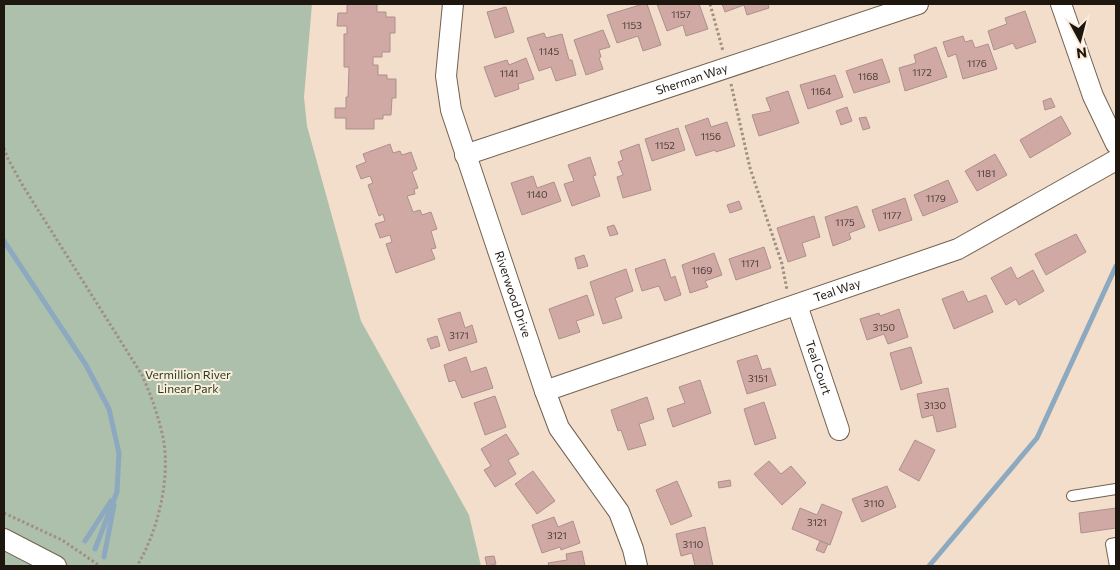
<svg xmlns="http://www.w3.org/2000/svg" width="1120" height="570" viewBox="0 0 1120 570" font-family="Commissioner,sans-serif">
<style>
.green{fill:#adc0ac}
.lines{fill:none;stroke-linecap:round;stroke-linejoin:round}
.stream{stroke:#8ca9bf;stroke-width:5}
.building{fill:#d0a9a5;stroke:#ad908d}
.service-casing{stroke:#726150;stroke-width:12}
.minor-casing{stroke:#726150;stroke-width:22}
.path{stroke:#9f9082;stroke-width:3;stroke-dasharray:2.5 2.5;stroke-linecap:butt}
.service{stroke:#fff;stroke-width:10}
.minor{stroke:#fff;stroke-width:20}
.labels{text-anchor:middle;stroke-width:4;stroke-linejoin:round;paint-order:stroke}
.number-label{font-size:10px;fill:#4a3c35}
.street-label{font-size:12px;fill:#1e1710;stroke:#fdecdc}
.park-label{font-size:12px;fill:#1c431e;stroke:#fdecdc}
</style>
<rect width="100%" height="100%" fill="#f2decb"/>
<path class="green" d="M 4,4 L 312,4 L 304,97 L 307,126 L 361,321 L 469,515 L 481,566 L 4,566 Z"/>
<g class="lines">
<g class="stream">
<path d="M 4,241 L 86,365 L 109,409 L 119,453 L 117,492 L 95,549"/>
<path d="M 85,541 L 111,501"/>
<path d="M 104,557 L 114,505"/>
<path d="M 929,566 L 1037,438 L 1116,266"/>
</g>
</g>
<g class="building">
<path d="M 347,4 L 377,4 L 377,12 L 386,12 L 386,17 L 395,17 L 395,33 L 390,33 L 390,52 L 382,52 L 382,57 L 373,57 L 373,65 L 378,65 L 378,75 L 387,75 L 387,79 L 396,79 L 396,98 L 392,98 L 391,115 L 383,115 L 383,119 L 374,119 L 374,129 L 346,129 L 346,118 L 335,118 L 335,108 L 346,108 L 346,97 L 348,97 L 349,67 L 344,67 L 344,34 L 347,34 L 347,26 L 337,26 L 338,13 L 347,13 Z"/>
<path d="M 643,4 L 647,4 L 661,45 L 643,51 L 638,36 L 617,43 L 607,15 Z"/>
<path d="M 657,4 L 699,4 L 708,29 L 686,36 L 683,25 L 667,31 Z"/>
<path d="M 722,4 L 768,4 L 769,8 L 747,15 L 744,5 L 725,12 Z"/>
<path d="M 506,7 L 514,32 L 495,38 L 487,12 Z"/>
<path d="M 1025,11 L 1036,42 L 1016,49 L 1013,43 L 994,50 L 988,31 L 1007,24 L 1005,18 Z"/>
<path d="M 603,30 L 610,47 L 599,50 L 601,57 L 599,58 L 603,69 L 586,75 L 574,40 Z"/>
<path d="M 544,33 L 546,38 L 562,34 L 569,60 L 572,60 L 576,75 L 556,81 L 551,67 L 539,71 L 527,38 Z"/>
<path d="M 963,36 L 965,42 L 972,40 L 975,48 L 988,44 L 997,69 L 963,79 L 956,54 L 948,57 L 943,42 Z"/>
<path d="M 936,47 L 947,77 L 905,91 L 899,68 L 916,63 L 914,55 Z"/>
<path d="M 526,58 L 534,79 L 518,84 L 519,89 L 495,97 L 484,67 L 507,60 L 509,65 Z"/>
<path d="M 882,59 L 890,82 L 854,93 L 846,71 Z"/>
<path d="M 835,75 L 843,97 L 808,109 L 800,85 Z"/>
<path d="M 788,91 L 799,123 L 759,136 L 752,115 L 771,111 L 766,98 Z"/>
<path d="M 1051,98 L 1055,107 L 1045,110 L 1043,101 Z"/>
<path d="M 847,107 L 852,121 L 841,125 L 836,111 Z"/>
<path d="M 1061,116 L 1071,134 L 1030,158 L 1020,140 Z"/>
<path d="M 866,117 L 870,128 L 863,130 L 859,118 Z"/>
<path d="M 708,118 L 711,127 L 727,122 L 735,146 L 716,152 L 715,150 L 696,156 L 685,126 Z"/>
<path d="M 678,128 L 685,150 L 652,161 L 645,139 Z"/>
<path d="M 390,144 L 393,153 L 400,151 L 402,155 L 411,152 L 417,169 L 412,172 L 418,188 L 414,189 L 415,194 L 407,196 L 413,212 L 420,210 L 422,215 L 431,212 L 437,229 L 431,231 L 436,248 L 431,249 L 435,259 L 396,273 L 386,244 L 392,242 L 390,235 L 380,238 L 375,224 L 385,221 L 383,214 L 379,216 L 368,185 L 373,183 L 370,176 L 361,179 L 356,166 L 366,162 L 363,154 Z"/>
<path d="M 639,144 L 651,190 L 623,198 L 617,177 L 623,175 L 618,162 L 623,160 L 620,151 Z"/>
<path d="M 995,154 L 1007,175 L 977,191 L 965,171 Z"/>
<path d="M 590,157 L 596,175 L 593,176 L 600,196 L 572,206 L 564,184 L 574,181 L 568,165 Z"/>
<path d="M 533,176 L 537,188 L 554,182 L 561,201 L 522,215 L 511,183 Z"/>
<path d="M 948,180 L 958,202 L 923,216 L 914,195 Z"/>
<path d="M 905,198 L 912,220 L 879,231 L 872,210 Z"/>
<path d="M 739,201 L 742,209 L 730,213 L 727,205 Z"/>
<path d="M 857,206 L 865,227 L 849,233 L 851,239 L 833,246 L 825,217 Z"/>
<path d="M 814,216 L 820,237 L 802,243 L 806,256 L 788,262 L 777,228 Z"/>
<path d="M 614,225 L 618,234 L 610,236 L 607,227 Z"/>
<path d="M 1076,234 L 1086,252 L 1046,275 L 1035,254 Z"/>
<path d="M 764,247 L 771,268 L 736,280 L 729,259 Z"/>
<path d="M 714,253 L 722,275 L 705,281 L 708,287 L 690,293 L 682,265 Z"/>
<path d="M 584,255 L 588,266 L 578,269 L 575,258 Z"/>
<path d="M 665,259 L 671,278 L 675,276 L 681,295 L 665,301 L 659,286 L 642,291 L 635,269 Z"/>
<path d="M 1011,267 L 1017,279 L 1033,270 L 1044,291 L 1019,305 L 1016,299 L 1006,305 L 991,278 Z"/>
<path d="M 626,269 L 633,291 L 615,298 L 622,318 L 603,324 L 590,282 Z"/>
<path d="M 963,291 L 968,302 L 986,295 L 993,312 L 954,329 L 942,299 Z"/>
<path d="M 587,295 L 594,315 L 576,321 L 580,332 L 559,339 L 549,309 Z"/>
<path d="M 899,309 L 908,337 L 888,344 L 884,334 L 867,340 L 860,319 L 879,313 L 880,316 Z"/>
<path d="M 460,312 L 465,328 L 472,325 L 477,342 L 449,351 L 438,319 Z"/>
<path d="M 437,336 L 440,346 L 431,349 L 427,339 Z"/>
<path d="M 911,347 L 922,383 L 901,390 L 890,353 Z"/>
<path d="M 757,355 L 762,370 L 770,368 L 776,385 L 747,394 L 737,361 Z"/>
<path d="M 466,357 L 471,372 L 486,367 L 493,388 L 462,398 L 455,380 L 449,382 L 444,365 Z"/>
<path d="M 700,380 L 711,413 L 673,427 L 667,409 L 685,403 L 679,387 Z"/>
<path d="M 948,388 L 956,427 L 937,432 L 933,415 L 922,418 L 917,394 Z"/>
<path d="M 495,396 L 506,427 L 485,435 L 474,403 Z"/>
<path d="M 647,397 L 654,419 L 639,424 L 646,445 L 628,450 L 621,430 L 618,431 L 611,410 Z"/>
<path d="M 764,402 L 776,438 L 755,445 L 744,409 Z"/>
<path d="M 506,434 L 519,454 L 508,460 L 516,474 L 495,487 L 484,470 L 491,466 L 481,449 Z"/>
<path d="M 915,440 L 935,450 L 919,481 L 899,470 Z"/>
<path d="M 769,461 L 781,474 L 791,466 L 806,483 L 782,505 L 754,474 Z"/>
<path d="M 533,471 L 555,501 L 537,514 L 515,484 Z"/>
<path d="M 730,480 L 731,486 L 719,488 L 718,482 Z"/>
<path d="M 677,481 L 692,516 L 671,525 L 656,490 Z"/>
<path d="M 887,486 L 896,507 L 862,522 L 852,499 Z"/>
<path d="M 822,504 L 842,512 L 830,545 L 792,529 L 800,508 L 817,515 Z"/>
<path d="M 1116,508 L 1116,528 L 1081,533 L 1079,513 Z"/>
<path d="M 554,517 L 558,527 L 573,521 L 580,543 L 561,550 L 560,547 L 542,553 L 532,525 Z"/>
<path d="M 705,527 L 713,566 L 695,566 L 692,553 L 681,556 L 676,534 Z"/>
<path d="M 820,541 L 828,544 L 824,553 L 816,550 Z"/>
<path d="M 582,551 L 585,566 L 549,566 L 548,563 L 567,560 L 566,554 Z"/>
<path d="M 494,556 L 496,564 L 487,566 L 485,557 Z"/>
</g>
<g class="lines">
<g class="service-casing">
<g id="service">
<path d="M 1072,496 L 1116,489"/>
<path d="M 1115,566 L 1111,544 L 1116,543"/>
</g>
</g>
<g class="minor-casing">
<g id="minor">
<path id="s1" d="M 453,4 L 446,76 L 451,110 L 545,391 L 559,428 L 619,512 L 633,549 L 637,566"/>
<path d="M 1061,4 L 1093,96 L 1116,144"/>
<path id="s2" d="M 465,155 L 918,4"/>
<path id="s3" d="M 797,305 L 839,430"/>
<path id="s4" d="M 545,391 L 958,249 L 1116,160"/>
<path d="M 4,539 L 56,566"/>
</g>
</g>
<g class="path">
<path d="M 710,4 L 723,51"/>
<path d="M 731,84 L 750,168 L 782,264 L 787,290"/>
<path d="M 4,148 L 8,159 L 23,186 L 142,375 C 151,395 158,415 163,437 C 171,478 158,531 137,566"/>
<path d="M 4,513 L 62,540 L 100,566"/>
</g>
<use href="#service" class="service"/>
<use href="#minor" class="minor"/>
</g>
<g class="labels">
<g class="number-label">
<text x="681" y="18">1157</text>
<text x="632" y="29">1153</text>
<text x="549" y="55">1145</text>
<text x="977" y="67">1176</text>
<text x="922" y="76">1172</text>
<text x="509" y="77">1141</text>
<text x="868" y="80">1168</text>
<text x="821" y="95">1164</text>
<text x="711" y="140">1156</text>
<text x="665" y="149">1152</text>
<text x="986" y="177">1181</text>
<text x="537" y="198">1140</text>
<text x="936" y="202">1179</text>
<text x="892" y="219">1177</text>
<text x="845" y="226">1175</text>
<text x="750" y="267">1171</text>
<text x="702" y="274">1169</text>
<text x="884" y="331">3150</text>
<text x="459" y="339">3171</text>
<text x="758" y="382">3151</text>
<text x="935" y="409">3130</text>
<text x="874" y="507">3110</text>
<text x="817" y="526">3121</text>
<text x="557" y="539">3121</text>
<text x="693" y="548">3110</text>
</g>
<g class="street-label">
<text dy="4" stroke="none"><textPath href="#s2" startOffset="239">Sherman Way</textPath></text>
<text dy="4" stroke="none"><textPath href="#s4" startOffset="309">Teal Way</textPath></text>
<text dy="4" stroke="none"><textPath href="#s1" startOffset="301">Riverwood Drive</textPath></text>
<text dy="4" stroke="none"><textPath href="#s3" startOffset="66">Teal Court</textPath></text>
</g>
<g class="park-label">
<text x="188" y="379">Vermillion River<tspan x="188" dy="14">Linear Park</tspan></text>
</g>
</g>
<rect width="1120" height="570" fill="none" stroke="#1e1710" stroke-width="10"/>
<g transform="translate(1080 40) rotate(173)" stroke="#fdecdc" stroke-width="4" paint-order="stroke">
<path d="M0-4L9 19L0 12L-9 19Z" fill="#1e1710"/>
<text y="-8" font-size="14" font-weight="bold" text-anchor="middle" fill="#1e1710">N</text>
</g>
</svg>
